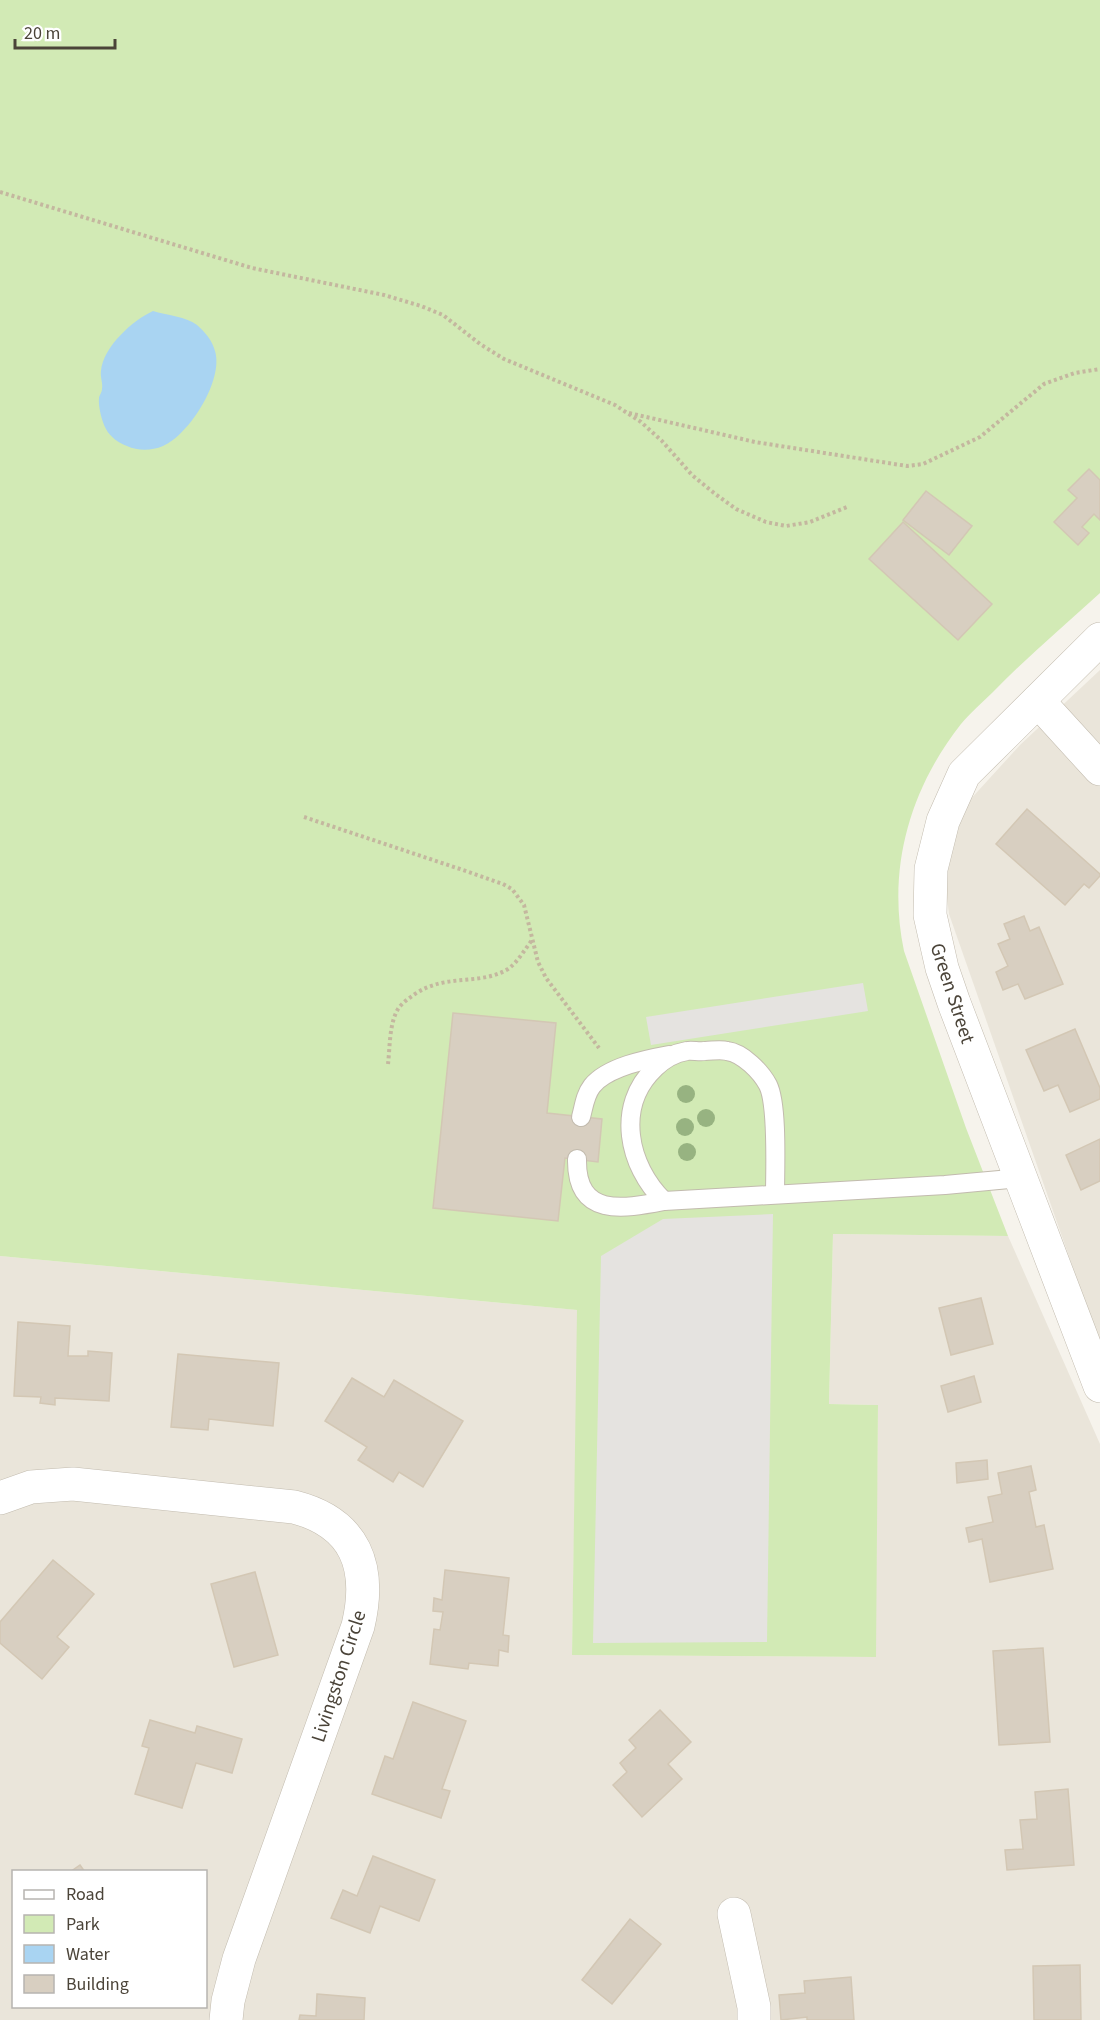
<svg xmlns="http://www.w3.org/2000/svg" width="1100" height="2020" viewBox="0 0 1100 2020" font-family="'Source Sans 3',sans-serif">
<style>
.residential{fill:#eae5da;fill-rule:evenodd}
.green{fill:#d2eab5}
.parking{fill:#e5e3e0}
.water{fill:#a9d4f2}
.building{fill:#d8cfc1;stroke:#d3c7b4;stroke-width:1.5}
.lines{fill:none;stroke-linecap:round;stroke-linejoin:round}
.lane-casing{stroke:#c2bbae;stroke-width:20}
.street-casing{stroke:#c2bbae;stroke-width:34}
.path{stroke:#c4b79f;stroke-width:4;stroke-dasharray:3 3;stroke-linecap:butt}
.lane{stroke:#fff;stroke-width:18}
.street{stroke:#fff;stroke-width:33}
.tree{fill:#97b381}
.labels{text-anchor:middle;stroke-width:5;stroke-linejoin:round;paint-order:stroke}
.street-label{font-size:20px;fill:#4b4439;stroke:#fff}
</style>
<rect width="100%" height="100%" fill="#f6f3ec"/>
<g class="residential">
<path d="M 1100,670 L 1100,1345 L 949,914 L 943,865 L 968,802 L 1020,745 Z"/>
<path d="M 833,1234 L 1008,1236 L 1100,1444 L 1100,2020 L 0,2020 L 0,1256 L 578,1310 L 572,1655 L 875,1657 L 878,1405 L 829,1404 ZM 14,1872 L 206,1872 L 206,2006 L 14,2006 Z"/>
</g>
<path class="green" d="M 0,0 L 1100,0 L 1100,593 C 1064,626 1027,657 993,692 C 982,703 970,713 961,724 C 909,790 887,870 904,951 L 966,1128 L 1008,1236 L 833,1234 L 829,1404 L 878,1405 L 876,1657 L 572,1655 L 577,1310 L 0,1256 Z"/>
<g class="parking">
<path d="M 863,983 L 868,1011 L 651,1045 L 646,1017 Z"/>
<path d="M 773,1214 L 767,1642 L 593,1643 L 601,1256 L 663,1219 Z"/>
</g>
<path class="water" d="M 153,311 C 166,315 187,317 197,325 C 205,332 212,340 215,351 C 224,380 189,435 163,446 C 151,451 138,451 127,446 C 119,443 110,437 106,429 C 102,422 98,406 99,398 C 99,396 102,392 102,389 C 103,383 100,377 101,371 C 103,347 133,320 153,311 Z"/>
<g class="building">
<path d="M 1089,469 L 1100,480 L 1100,520 L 1094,514 L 1082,527 L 1089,533 L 1078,545 L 1054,522 L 1077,498 L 1068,490 Z"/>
<path d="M 926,491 L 972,526 L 949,555 L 903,520 Z"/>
<path d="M 903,522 L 992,604 L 958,640 L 869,559 Z"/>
<path d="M 1027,809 L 1100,874 L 1100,876 L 1089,888 L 1084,884 L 1065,905 L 996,844 Z"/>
<path d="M 1024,916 L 1030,931 L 1039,927 L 1063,984 L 1025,999 L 1018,984 L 1003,990 L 996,972 L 1008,966 L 998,944 L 1010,939 L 1004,924 Z"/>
<path d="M 453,1013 L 556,1023 L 547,1113 L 602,1119 L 598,1162 L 565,1158 L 558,1221 L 433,1208 Z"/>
<path d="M 1075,1029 L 1100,1088 L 1100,1099 L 1070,1112 L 1058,1085 L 1044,1091 L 1026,1050 Z"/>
<path d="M 1100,1139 L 1100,1181 L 1081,1190 L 1066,1155 Z"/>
<path d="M 981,1298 L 993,1344 L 951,1355 L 939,1308 Z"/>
<path d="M 18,1322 L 70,1326 L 68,1356 L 88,1356 L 88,1351 L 112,1353 L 109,1401 L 55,1398 L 55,1405 L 40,1403 L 41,1397 L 14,1396 Z"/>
<path d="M 178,1354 L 279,1363 L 273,1426 L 209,1419 L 208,1430 L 171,1427 Z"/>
<path d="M 974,1376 L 981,1402 L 948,1412 L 941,1386 Z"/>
<path d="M 352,1378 L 384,1397 L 394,1380 L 463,1421 L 423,1487 L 399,1472 L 393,1482 L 358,1460 L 367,1447 L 325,1421 Z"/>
<path d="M 987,1460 L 988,1479 L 957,1483 L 956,1463 Z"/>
<path d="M 1031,1466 L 1036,1490 L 1029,1492 L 1036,1527 L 1044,1525 L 1053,1569 L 990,1582 L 982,1539 L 969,1542 L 966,1528 L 993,1522 L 988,1497 L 1002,1494 L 998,1473 Z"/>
<path d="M 53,1560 L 94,1594 L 57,1637 L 69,1647 L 42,1679 L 0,1643 L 0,1622 Z"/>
<path d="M 445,1570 L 509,1578 L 503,1635 L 509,1636 L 508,1652 L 499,1650 L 498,1666 L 469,1663 L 468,1669 L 430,1664 L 434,1629 L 440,1630 L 443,1612 L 433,1611 L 434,1598 L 442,1600 Z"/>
<path d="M 255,1572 L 278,1655 L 234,1667 L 211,1584 Z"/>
<path d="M 1043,1648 L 1050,1742 L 999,1745 L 993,1651 Z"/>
<path d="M 413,1702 L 466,1721 L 442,1789 L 450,1791 L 441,1818 L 372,1794 L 385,1756 L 393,1759 Z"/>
<path d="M 660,1710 L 691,1742 L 668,1764 L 682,1779 L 642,1817 L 613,1785 L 627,1772 L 620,1763 L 636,1748 L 629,1740 Z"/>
<path d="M 150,1720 L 195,1733 L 197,1726 L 242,1739 L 232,1773 L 196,1763 L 182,1808 L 135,1794 L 149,1748 L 142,1746 Z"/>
<path d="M 1068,1789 L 1074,1865 L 1007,1870 L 1005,1850 L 1023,1849 L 1020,1820 L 1037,1819 L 1035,1792 Z"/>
<path d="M 373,1856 L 435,1880 L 419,1921 L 380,1906 L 370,1933 L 331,1918 L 343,1890 L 357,1896 Z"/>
<path d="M 80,1865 L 85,1872 L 70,1872 Z"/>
<path d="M 630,1919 L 661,1944 L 612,2004 L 582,1980 Z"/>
<path d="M 1080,1965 L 1081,2020 L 1034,2020 L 1033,1966 Z"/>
<path d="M 851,1977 L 854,2020 L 807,2020 L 807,2017 L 781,2020 L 779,1995 L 805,1993 L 804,1981 Z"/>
<path d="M 317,1994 L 365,1998 L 364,2020 L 299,2020 L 300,2015 L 316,2016 Z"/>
</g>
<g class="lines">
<g class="lane-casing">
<g id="lane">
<path d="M 581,1117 C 584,1106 585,1095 592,1086 C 607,1067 647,1059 669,1055"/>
<path d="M 577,1159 C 576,1218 623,1209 664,1201 L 945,1185 L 1020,1178"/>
<path d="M 664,1201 C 628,1166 615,1106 655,1068 C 663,1060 675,1053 687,1051 C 692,1050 699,1052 705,1051 C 712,1051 720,1049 727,1051 C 743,1053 761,1072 768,1085 C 778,1105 775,1170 775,1194"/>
</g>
</g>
<g class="street-casing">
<g id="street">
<path d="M 1100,639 L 964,774 L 943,821 L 931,869 L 930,915 L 942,968 L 954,1003 L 1100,1386"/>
<path d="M 1038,701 L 1100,769"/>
<path d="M 0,1498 L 31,1487 L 73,1484 L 294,1507 C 356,1523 372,1567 358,1626 L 239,1959 L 228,2001 L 226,2020"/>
<path d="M 734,1914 L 754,2007 L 754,2020"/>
</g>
</g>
<g class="path">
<path d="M 0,192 L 252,268 L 384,295 L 421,306 L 443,315 L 480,344 L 504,359 L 615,405 L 641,422 L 662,441 L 692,475 L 714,493 L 736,509 L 766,522 L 786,526 L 810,522 L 847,507"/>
<path d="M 629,413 L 755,442 L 907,466 L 923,464 L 980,437 L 1044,384 L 1075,373 L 1100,369"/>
<path d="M 304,817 L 457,868 L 503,884 L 512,889 L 524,905 L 538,962 L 546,978 L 599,1048"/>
<path d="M 388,1064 C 390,1048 389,1024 398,1009 C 402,1003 409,998 415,994 C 446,973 480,986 508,969 C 518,962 525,949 532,940"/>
</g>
<use href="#lane" class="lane"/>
<use href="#street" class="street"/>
</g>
<g class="tree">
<circle cx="686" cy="1094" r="9"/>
<circle cx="706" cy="1118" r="9"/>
<circle cx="685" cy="1127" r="9"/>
<circle cx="687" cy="1152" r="9"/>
</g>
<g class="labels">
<g class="street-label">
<text transform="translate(953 993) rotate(72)" y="7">Green Street</text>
<text transform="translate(338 1676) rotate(-72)" y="7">Livingston Circle</text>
</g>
</g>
<rect x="12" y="1870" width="195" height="138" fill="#ffffff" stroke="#b7b4b0" stroke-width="1.5"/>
<rect x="24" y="1890" width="30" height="9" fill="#ffffff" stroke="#b7b4b0" stroke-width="1.5"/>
<text x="66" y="1900" font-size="18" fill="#4b4439">Road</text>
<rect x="24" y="1915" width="30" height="18" fill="#d2eab5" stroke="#b7b4b0" stroke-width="1.5"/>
<text x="66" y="1930" font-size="18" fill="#4b4439">Park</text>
<rect x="24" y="1945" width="30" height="18" fill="#a9d4f2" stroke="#b7b4b0" stroke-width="1.5"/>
<text x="66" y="1960" font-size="18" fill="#4b4439">Water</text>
<rect x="24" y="1975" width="30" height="18" fill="#d8cfc1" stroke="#b7b4b0" stroke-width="1.5"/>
<text x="66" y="1990" font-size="18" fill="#4b4439">Building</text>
<path d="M15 39v9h100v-9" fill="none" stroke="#4b4439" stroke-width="3"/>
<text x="24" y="39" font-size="18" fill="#4b4439" stroke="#ffffff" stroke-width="4.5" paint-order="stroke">20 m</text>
</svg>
